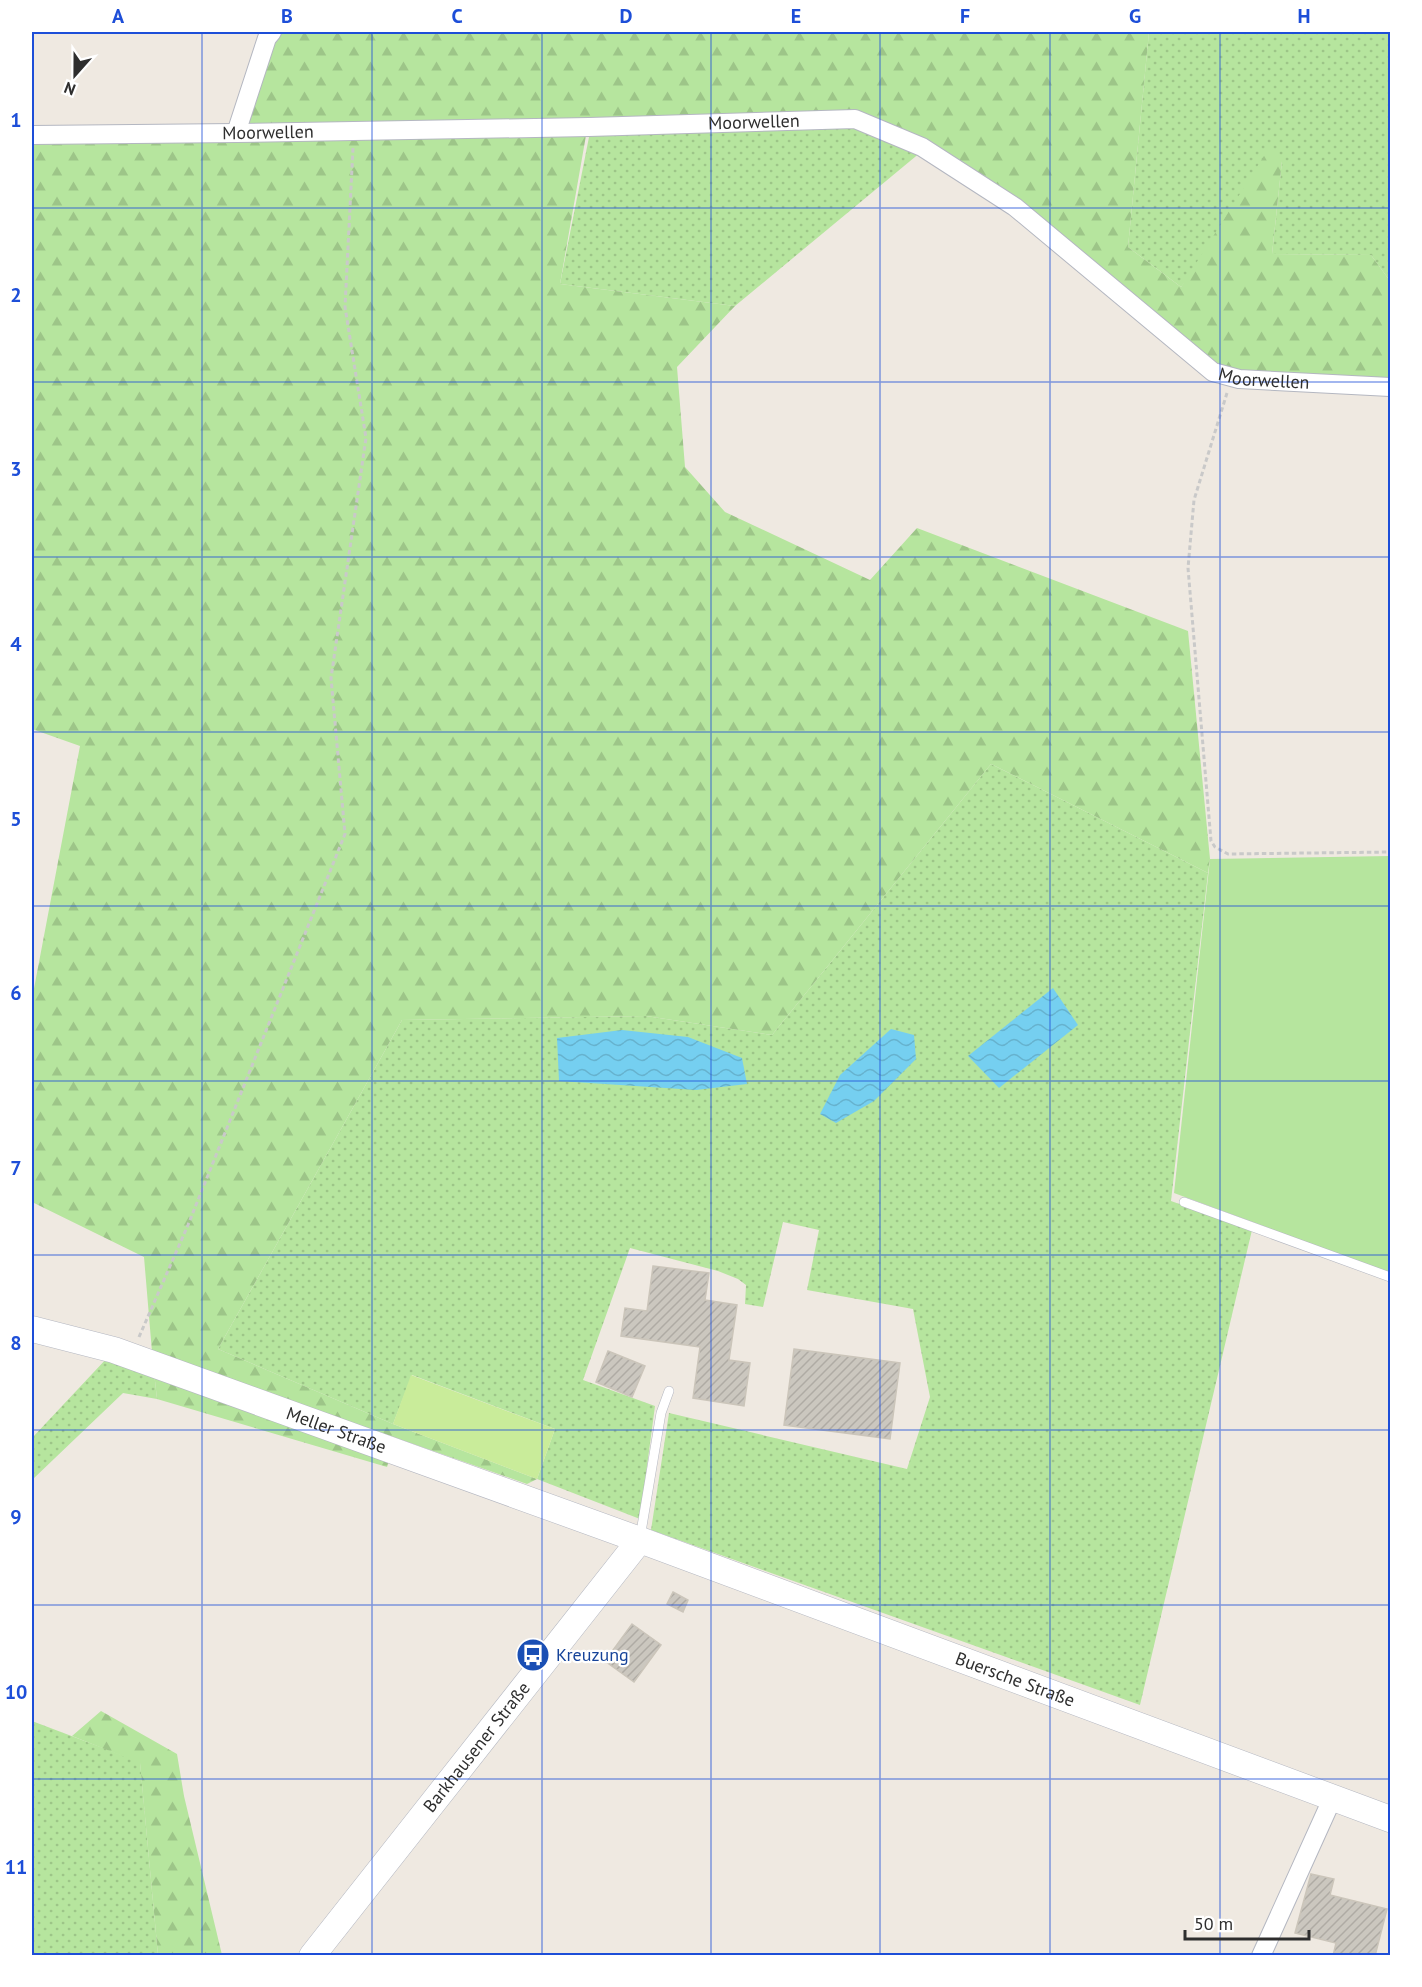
<svg xmlns="http://www.w3.org/2000/svg" width="1422" height="1987" viewBox="0 0 1422 1987" font-family="'PT Sans',sans-serif">
<style>
.grass{fill:url(#grass-dots)}
.forest{fill:url(#forest-firs)}
.garden{fill:#b6e59e}
.pitch{fill:#c9ec9a}
.water{fill:url(#water-waves)}
.building{fill:url(#building-hatch);stroke:#cbc5ba;stroke-width:1.5}
.lines{fill:none;stroke-linecap:round;stroke-linejoin:round}
.lane-casing{stroke:#b4b7c1;stroke-width:10}
.street-casing{stroke:#b4b7c1;stroke-width:20}
.secondary-casing{stroke:#b4b7c1;stroke-width:27}
.path{stroke:#c9c9c9;stroke-width:3;stroke-dasharray:4.5 3;stroke-linecap:butt}
.lane{stroke:#fff;stroke-width:9}
.street{stroke:#fff;stroke-width:18}
.secondary{stroke:#fff;stroke-width:26}
.grid{fill:none;stroke:#1d4ed8;stroke-width:1.5;stroke-opacity:0.55}
.labels{text-anchor:middle;stroke-width:4.5;stroke-linejoin:round;paint-order:stroke}
.street-label{font-size:18px;fill:#2e2e2e;stroke:#fff}
.transit-label{font-size:18px;fill:#164399;stroke:#fff;text-anchor:start}
.neatline{fill:none;stroke:#1d4ed8;stroke-width:2}
.grid-label{font-size:20px;text-anchor:middle;font-weight:bold;fill:#1d4ed8}
</style>
<defs>
<pattern id="grass-dots" width="8" height="8" patternUnits="userSpaceOnUse" patternTransform="scale(1.5)"><rect width="8" height="8" fill="#b6e59e"/><path d="M2 2h.1M6 6h.1" fill="none" stroke="#9dc588" stroke-width="1.8" stroke-linecap="round"/></pattern>
<pattern id="forest-firs" width="22" height="20" patternUnits="userSpaceOnUse" patternTransform="scale(1.5)"><rect width="22" height="20" fill="#b6e59e"/><path d="M5 1l3.5 6h-7zM16 11l3.5 6h-7z" fill="#9dc588"/></pattern>
<pattern id="water-waves" width="16" height="10" patternUnits="userSpaceOnUse" patternTransform="scale(1.5)"><rect width="16" height="10" fill="#75cff0"/><path d="M0 5q4-4 8 0t8 0" fill="none" stroke="#66b2ce"/></pattern>
<pattern id="building-hatch" width="6" height="6" patternUnits="userSpaceOnUse" patternTransform="scale(1.5)"><rect width="6" height="6" fill="#cbc7bf"/><path d="M-1 1l2-2M0 6l6-6M5 7l2-2" fill="none" stroke="#afaba4"/></pattern>
</defs>
<rect width="100%" height="100%" fill="#efe9e1"/>
<g class="grass">
<path d="M 1149,32 L 1390,32 L 1390,281 L 1371,255 L 1272,254 L 1282,161 L 1181,287 L 1128,247 Z"/>
<path d="M 855,122 L 921,152 L 735,306 L 560,284 L 590,132 Z"/>
<path d="M 991,764 L 1208,873 L 1171,1201 L 1252,1230 L 1140,1705 L 651,1530 L 669,1413 L 907,1469 L 930,1397 L 913,1309 L 807,1290 L 819,1230 L 783,1222 L 763,1307 L 745,1304 L 746,1285 L 738,1279 L 718,1271 L 630,1248 L 583,1380 L 655,1406 L 640,1519 L 537,1479 L 555,1429 L 412,1375 L 393,1424 L 218,1349 L 402,1020 L 646,1016 L 772,1035 Z"/>
<path d="M 108,1357 L 154,1372 L 157,1399 L 123,1393 L 32,1480 L 32,1438 Z"/>
<path d="M 32,1721 L 140,1762 L 158,1955 L 32,1955 Z"/>
</g>
<g class="forest">
<path d="M 277,32 L 1149,32 L 1128,247 L 1181,287 L 1269,148 L 1282,161 L 1272,254 L 1371,255 L 1390,281 L 1390,382 L 1243,373 L 1216,365 L 1017,205 L 854,116 L 588,124 L 560,284 L 735,306 L 677,367 L 685,467 L 725,512 L 870,580 L 917,528 L 1188,631 L 1210,859 L 1208,873 L 991,764 L 772,1035 L 646,1016 L 402,1020 L 218,1349 L 393,1424 L 537,1479 L 527,1484 L 152,1352 L 144,1257 L 32,1202 L 32,999 L 80,746 L 32,729 L 32,141 L 239,135 Z"/>
<path d="M 154,1372 L 389,1460 L 387,1467 L 157,1399 Z"/>
<path d="M 101,1711 L 177,1754 L 184,1796 L 222,1955 L 158,1955 L 140,1763 L 72,1736 Z"/>
</g>
<path class="garden" d="M 1390,856 L 1390,1273 L 1174,1193 L 1210,859 Z"/>
<path class="pitch" d="M 411,1375 L 555,1429 L 537,1479 L 393,1424 Z"/>
<g class="water">
<path d="M 1053,988 L 1078,1025 L 999,1088 L 968,1056 Z"/>
<path d="M 891,1029 L 914,1035 L 916,1059 L 874,1101 L 836,1123 L 820,1114 L 840,1075 Z"/>
<path d="M 622,1030 L 688,1037 L 742,1058 L 747,1084 L 696,1090 L 559,1081 L 557,1038 Z"/>
</g>
<g class="building">
<path d="M 653,1266 L 709,1273 L 705,1300 L 737,1305 L 729,1360 L 750,1363 L 744,1406 L 693,1398 L 700,1347 L 621,1336 L 625,1308 L 647,1311 Z"/>
<path d="M 794,1349 L 900,1363 L 890,1439 L 784,1425 Z"/>
<path d="M 608,1351 L 645,1366 L 632,1397 L 596,1382 Z"/>
<path d="M 673,1592 L 688,1600 L 683,1612 L 667,1604 Z"/>
<path d="M 632,1624 L 661,1645 L 634,1682 L 605,1661 Z"/>
<path d="M 1311,1874 L 1334,1879 L 1330,1895 L 1387,1909 L 1375,1956 L 1333,1956 L 1336,1943 L 1295,1933 Z"/>
</g>
<g class="lines">
<g class="lane-casing">
<g id="lane">
<path d="M 1184,1202 L 1390,1277"/>
<path d="M 640,1538 L 661,1413 L 669,1391"/>
</g>
</g>
<g class="street-casing">
<g id="street">
<path d="M 236,133 L 267,38 L 272,32"/>
<path id="s1" d="M 32,135 L 236,133 L 589,127 L 855,119 L 922,147 L 1015,207 L 1213,372 L 1239,379 L 1390,387"/>
<path d="M 1261,1956 L 1333,1797"/>
</g>
</g>
<g class="secondary-casing">
<g id="secondary">
<path id="s2" d="M 32,1329 L 114,1350 L 640,1540 L 1390,1819"/>
<path id="s3" d="M 312,1956 L 640,1540"/>
</g>
</g>
<g class="path">
<path d="M 1227,393 L 1194,500 L 1188,568 L 1211,841 L 1215,847 L 1228,854 L 1390,852"/>
<path d="M 139,1337 L 188,1225 L 345,834 L 331,678 L 366,438 L 345,307 L 353,148"/>
</g>
<use href="#lane" class="lane"/>
<use href="#street" class="street"/>
<use href="#secondary" class="secondary"/>
</g>
<path class="grid" d="M 202,32 L 202,1956M 372,32 L 372,1956M 542,32 L 542,1956M 711,32 L 711,1956M 880,32 L 880,1956M 1050,32 L 1050,1956M 1220,32 L 1220,1956M 32,208 L 1390,208M 32,382 L 1390,382M 32,557 L 1390,557M 32,732 L 1390,732M 32,906 L 1390,906M 32,1081 L 1390,1081M 32,1255 L 1390,1255M 32,1430 L 1390,1430M 32,1605 L 1390,1605M 32,1779 L 1390,1779"/>
<defs>
<g id="bus-disc" transform="scale(1.725)"><circle r="9.5" fill="#1a4fb4" stroke="#fff"/><path d="M-5-6H5V4H4V6H2V4H-2V6H-4V4H-5ZM-3.5-4V0h7V-4ZM-3.5 1.2v1.5H-2V1.2ZM2 1.2v1.5H3.5V1.2Z" fill="#fff"/></g>
</defs>
<g fill-rule="evenodd">
<use href="#bus-disc" x="533" y="1655"/>
</g>
<g class="labels">
<g class="street-label">
<text dy="6" stroke="none"><textPath href="#s1" startOffset="722">Moorwellen</textPath></text>
<text dy="6" stroke="none"><textPath href="#s1" startOffset="236">Moorwellen</textPath></text>
<text dy="6" stroke="none"><textPath href="#s1" startOffset="1316">Moorwellen</textPath></text>
<text dy="6" stroke="none"><textPath href="#s2" startOffset="321">Meller Straße</textPath></text>
<text dy="6" stroke="none"><textPath href="#s2" startOffset="1044">Buersche Straße</textPath></text>
<text dy="6" stroke="none"><textPath href="#s3" startOffset="266">Barkhausener Straße</textPath></text>
</g>
<g class="transit-label">
<text x="556" y="1661">Kreuzung</text>
</g>
</g>
<rect width="1422" height="1987" fill="none" stroke="#ffffff" stroke-width="66"/>
<g transform="translate(75 75) rotate(201)" stroke="#ffffff" stroke-width="4.5" paint-order="stroke">
<path d="M0-4.5L10 22L0 15L-10 22Z" fill="#2e2e2e"/>
<text y="-9" font-size="16" font-weight="bold" text-anchor="middle" fill="#2e2e2e">N</text>
</g>
<path d="M1185 1930v9h124v-9" fill="none" stroke="#2e2e2e" stroke-width="3"/>
<text x="1194" y="1930" font-size="18" fill="#2e2e2e" stroke="#ffffff" stroke-width="4.5" paint-order="stroke">50 m</text>
<rect x="33" y="33" width="1356" height="1921" class="neatline"/>
<g class="grid-label">
<text x="118" y="23">A</text>
<text x="287" y="23">B</text>
<text x="457" y="23">C</text>
<text x="626" y="23">D</text>
<text x="796" y="23">E</text>
<text x="965" y="23">F</text>
<text x="1135" y="23">G</text>
<text x="1304" y="23">H</text>
<text x="16" y="127">1</text>
<text x="16" y="302">2</text>
<text x="16" y="476">3</text>
<text x="16" y="651">4</text>
<text x="16" y="826">5</text>
<text x="16" y="1000">6</text>
<text x="16" y="1175">7</text>
<text x="16" y="1350">8</text>
<text x="16" y="1524">9</text>
<text x="16" y="1699">10</text>
<text x="16" y="1874">11</text>
</g>
</svg>
